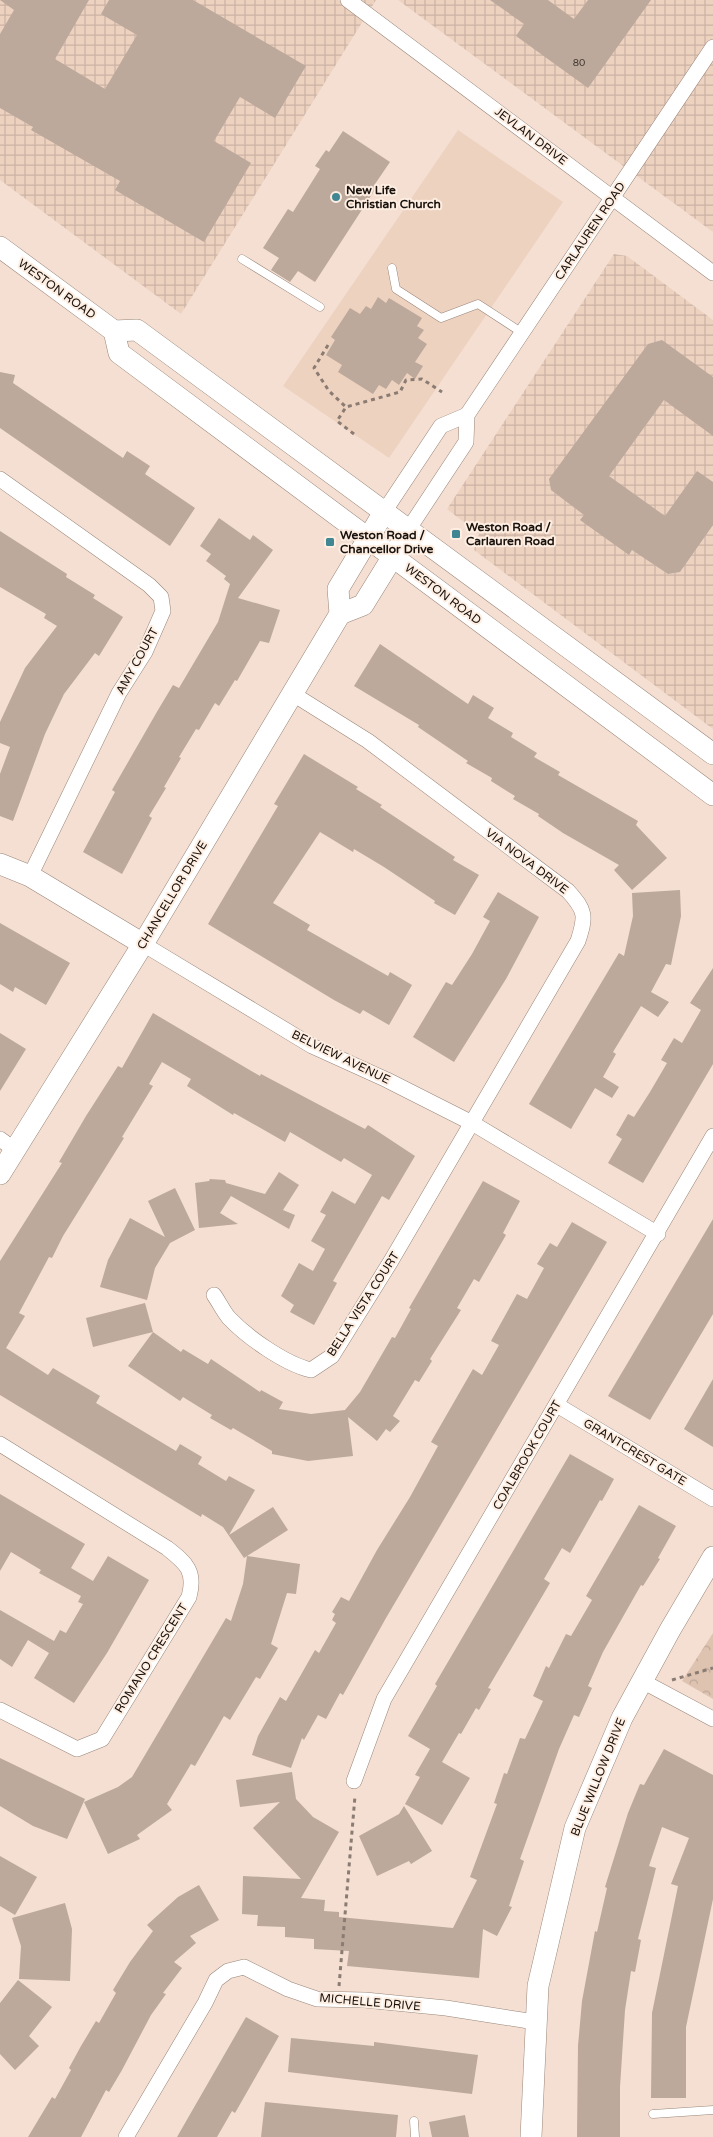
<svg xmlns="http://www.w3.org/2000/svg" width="713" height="2137" viewBox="0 0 713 2137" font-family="'Varela Round',sans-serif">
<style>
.built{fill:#eed2c0}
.industrial{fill:url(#industrial-grid)}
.park{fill:url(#park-crowns)}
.building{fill:#bca99b}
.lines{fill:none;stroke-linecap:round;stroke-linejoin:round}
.lane-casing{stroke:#998679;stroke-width:9}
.street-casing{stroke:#998679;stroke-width:16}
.secondary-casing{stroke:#998679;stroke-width:22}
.path{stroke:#8b7c73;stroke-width:3;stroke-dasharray:4 4;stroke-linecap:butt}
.lane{stroke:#fff;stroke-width:8}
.street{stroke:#fff;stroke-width:15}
.secondary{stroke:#fff;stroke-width:21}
.poi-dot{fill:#418693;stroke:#feeee2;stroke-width:2}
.labels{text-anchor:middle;stroke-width:4;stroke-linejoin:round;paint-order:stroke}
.number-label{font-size:10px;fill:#413730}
.street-label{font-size:12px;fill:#18110c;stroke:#feeee2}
.poi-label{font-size:12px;font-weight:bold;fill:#18110c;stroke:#feeee2;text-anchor:start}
</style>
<defs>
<pattern id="industrial-grid" width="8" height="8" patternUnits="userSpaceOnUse" patternTransform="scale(1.25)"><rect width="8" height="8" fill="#eed2c0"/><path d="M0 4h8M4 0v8" fill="none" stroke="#cbb3a4"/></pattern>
<pattern id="park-crowns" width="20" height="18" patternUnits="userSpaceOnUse" patternTransform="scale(1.25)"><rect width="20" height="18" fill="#dec3b1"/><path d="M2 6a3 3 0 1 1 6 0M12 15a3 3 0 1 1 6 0" fill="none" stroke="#bea697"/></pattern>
</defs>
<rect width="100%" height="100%" fill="#f4dfd2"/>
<path class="built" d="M 458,130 L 563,202 L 389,458 L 283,386 Z"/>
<g class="industrial">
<path d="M 0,0 L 376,0 L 181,314 L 0,180 Z"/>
<path d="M 398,0 L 713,0 L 713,232 L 596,146 Z"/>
<path d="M 614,254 L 627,256 L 713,320 L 713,729 L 474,550 L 479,534 L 447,509 Z"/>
</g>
<path class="park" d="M 713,1633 L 713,1699 L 682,1681 Z"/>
<g class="building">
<path d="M 0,0 L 89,0 L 55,59 L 105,89 L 137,35 L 101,14 L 109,0 L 193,0 L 306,66 L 275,118 L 240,97 L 214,141 L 251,163 L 204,242 L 115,190 L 120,181 L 31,130 L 33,127 L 0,108 L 0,34 L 14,10 Z"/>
<path d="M 490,0 L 548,0 L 574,19 L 588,0 L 651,0 L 588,88 L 516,36 L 524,24 Z"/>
<path d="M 343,131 L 390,162 L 375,184 L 378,185 L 315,282 L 298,271 L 290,282 L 271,270 L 279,258 L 263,248 L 288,209 L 293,212 L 320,169 L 315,166 L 326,150 L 329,152 Z"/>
<path d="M 378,297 L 386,303 L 389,298 L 422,318 L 417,326 L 424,330 L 418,338 L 427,344 L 415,362 L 423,366 L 415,379 L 407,373 L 399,385 L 392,380 L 386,389 L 379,385 L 373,394 L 338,372 L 342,365 L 326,355 L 335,340 L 331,337 L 350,308 L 360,314 L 366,306 L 371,309 Z"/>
<path d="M 662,340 L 713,377 L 713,436 L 664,400 L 609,476 L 665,516 L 697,471 L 713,482 L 713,525 L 680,572 L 668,574 L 632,550 L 629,555 L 580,520 L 584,515 L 551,490 L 549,479 L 648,344 Z"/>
<path d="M 0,372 L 15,375 L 13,383 L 123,458 L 127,451 L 150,466 L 145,474 L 195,508 L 170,546 L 0,428 Z"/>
<path d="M 219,518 L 250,540 L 253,535 L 273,550 L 238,598 L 280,610 L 269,643 L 260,641 L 237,681 L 235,680 L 219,706 L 215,703 L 199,730 L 196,729 L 179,757 L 181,758 L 164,787 L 166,788 L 149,816 L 152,818 L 122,874 L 83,852 L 115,792 L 112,790 L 158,710 L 173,685 L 179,688 L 218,622 L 230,584 L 224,579 L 226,576 L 206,561 L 211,554 L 200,546 Z"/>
<path d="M 0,531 L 67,574 L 66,577 L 95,595 L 93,598 L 123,617 L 99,656 L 95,653 L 64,694 L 45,734 L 13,821 L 0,816 L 0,774 L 10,747 L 0,743 L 0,722 L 25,668 L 57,626 L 44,618 L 46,614 L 0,587 Z"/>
<path d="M 380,644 L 468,704 L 473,695 L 494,708 L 488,718 L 513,733 L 511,737 L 537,753 L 534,757 L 560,772 L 558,775 L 638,821 L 636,825 L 667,858 L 632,890 L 614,870 L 619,865 L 563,833 L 538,816 L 539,814 L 513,799 L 515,796 L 491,781 L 492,778 L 466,763 L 468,761 L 418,727 L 419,725 L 354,686 Z"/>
<path d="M 304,754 L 358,787 L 356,789 L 382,805 L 380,807 L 455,857 L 453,860 L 479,875 L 455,915 L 434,903 L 435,901 L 384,867 L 354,849 L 353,852 L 320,832 L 273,903 L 310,925 L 307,930 L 388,976 L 390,972 L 412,985 L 389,1025 L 363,1010 L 360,1014 L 334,1000 L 208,924 L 278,806 L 274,804 Z"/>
<path d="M 680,890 L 681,916 L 671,965 L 666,964 L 651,992 L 669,1002 L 658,1017 L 641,1006 L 613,1052 L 616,1054 L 603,1077 L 619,1087 L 612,1098 L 595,1088 L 571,1129 L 529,1104 L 619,953 L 624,956 L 633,916 L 632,893 Z"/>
<path d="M 498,892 L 539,917 L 506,979 L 454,1062 L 413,1037 L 446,982 L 452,985 L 472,954 L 490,921 L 483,917 Z"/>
<path d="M 0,923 L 70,963 L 46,1005 L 15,987 L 13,992 L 0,984 Z"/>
<path d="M 713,968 L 713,1064 L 643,1183 L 608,1163 L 622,1139 L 616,1135 L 628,1114 L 634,1117 L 650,1092 L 667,1063 L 661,1060 L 674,1038 L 682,1043 L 701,1010 L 690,1003 Z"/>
<path d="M 153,1013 L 260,1076 L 261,1074 L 365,1129 L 368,1125 L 415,1156 L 389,1200 L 382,1196 L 333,1281 L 337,1283 L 314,1325 L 290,1312 L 294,1305 L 281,1296 L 299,1263 L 313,1271 L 325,1249 L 311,1241 L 326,1215 L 320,1212 L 332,1191 L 355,1204 L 372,1175 L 344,1158 L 341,1162 L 290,1132 L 285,1142 L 234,1113 L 233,1115 L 187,1086 L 191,1079 L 162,1062 L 149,1084 L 153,1086 L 122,1137 L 124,1138 L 63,1236 L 52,1258 L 49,1257 L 19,1313 L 25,1316 L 6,1348 L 48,1375 L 53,1368 L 100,1396 L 96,1403 L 176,1451 L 180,1444 L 202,1457 L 198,1464 L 226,1481 L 229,1476 L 255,1490 L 229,1535 L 273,1507 L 288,1530 L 244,1558 L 223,1527 L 202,1514 L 201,1517 L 0,1395 L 0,1261 L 62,1163 L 59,1162 L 86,1116 L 118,1066 L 122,1068 Z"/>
<path d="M 0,1033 L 26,1049 L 0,1091 Z"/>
<path d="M 279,1172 L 299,1185 L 283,1210 L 295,1215 L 289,1229 L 231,1196 L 220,1213 L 238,1224 L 199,1228 L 195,1183 L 209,1181 L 210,1179 L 225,1180 L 226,1183 L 265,1194 Z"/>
<path d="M 483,1181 L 520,1201 L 503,1233 L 506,1235 L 479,1282 L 474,1279 L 457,1308 L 461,1310 L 430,1359 L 432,1361 L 419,1382 L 415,1380 L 393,1416 L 400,1421 L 390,1432 L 386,1429 L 377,1441 L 348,1417 L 353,1456 L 308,1461 L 272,1454 L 272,1451 L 233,1428 L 231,1430 L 210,1418 L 212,1415 L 183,1397 L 180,1401 L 128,1366 L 153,1332 L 181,1352 L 183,1349 L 208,1364 L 211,1359 L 260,1392 L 261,1390 L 283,1402 L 279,1409 L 311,1414 L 345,1410 L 360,1392 L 392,1337 L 395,1338 L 411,1309 L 409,1308 Z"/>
<path d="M 175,1188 L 195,1230 L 170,1243 L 155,1268 L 147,1300 L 100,1287 L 108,1260 L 130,1218 L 165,1237 L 148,1201 Z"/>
<path d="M 713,1219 L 713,1314 L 650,1420 L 608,1396 Z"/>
<path d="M 572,1222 L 607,1242 L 386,1618 L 343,1695 L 340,1693 L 326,1719 L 318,1715 L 304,1740 L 302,1738 L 291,1768 L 252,1755 L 258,1736 L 280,1697 L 286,1701 L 315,1650 L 319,1653 L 336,1623 L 332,1620 L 335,1614 L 332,1612 L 341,1597 L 349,1601 L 377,1550 L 410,1497 L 438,1446 L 431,1442 L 473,1369 L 482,1375 L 499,1345 L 491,1341 L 517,1294 L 527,1299 L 544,1268 L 537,1264 L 550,1243 L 557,1247 Z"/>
<path d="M 145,1303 L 153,1332 L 93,1347 L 86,1318 Z"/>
<path d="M 713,1379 L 713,1447 L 684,1429 Z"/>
<path d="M 570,1454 L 614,1479 L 602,1501 L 600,1500 L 570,1553 L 562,1548 L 544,1579 L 550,1583 L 488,1688 L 491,1689 L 479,1710 L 476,1708 L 461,1734 L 459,1733 L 442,1762 L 470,1778 L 442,1825 L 405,1804 L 420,1777 L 415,1775 L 430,1749 L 408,1736 L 437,1686 L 435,1684 Z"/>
<path d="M 0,1494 L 85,1544 L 71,1568 L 93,1581 L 108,1556 L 149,1580 L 107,1653 L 74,1703 L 34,1678 L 49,1653 L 28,1640 L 12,1667 L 0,1659 L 0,1610 L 54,1641 L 60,1630 L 66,1633 L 83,1604 L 78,1602 L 81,1596 L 39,1573 L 41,1570 L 11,1552 L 0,1571 Z"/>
<path d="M 639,1505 L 676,1526 L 658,1558 L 660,1559 L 643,1586 L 641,1585 L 603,1652 L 588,1686 L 592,1688 L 579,1717 L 574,1715 L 559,1749 L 520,1859 L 524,1861 L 509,1906 L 512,1907 L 497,1936 L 483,1929 L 479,1978 L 347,1966 L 349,1951 L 314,1949 L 314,1939 L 285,1937 L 285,1927 L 257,1926 L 258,1915 L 242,1914 L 243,1876 L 301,1879 L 253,1828 L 280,1802 L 240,1807 L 236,1780 L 292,1772 L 296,1799 L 313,1817 L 339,1832 L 301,1898 L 325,1900 L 324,1911 L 339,1912 L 339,1917 L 453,1928 L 477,1880 L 470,1877 L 497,1804 L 494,1803 L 504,1773 L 507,1774 L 520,1738 L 525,1739 L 543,1701 L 533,1696 L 546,1666 L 549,1668 L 566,1634 L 571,1636 L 592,1600 L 586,1596 Z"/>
<path d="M 247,1556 L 300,1564 L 296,1594 L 287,1593 L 271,1644 L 278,1648 L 260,1679 L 256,1677 L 230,1720 L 224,1716 L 195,1766 L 191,1764 L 167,1804 L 172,1810 L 137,1835 L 140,1839 L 108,1854 L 84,1802 L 118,1787 L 132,1777 L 226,1618 L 231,1621 L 243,1584 Z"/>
<path d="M 664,1749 L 713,1775 L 713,1899 L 686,2027 L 686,2098 L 651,2098 L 652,2013 L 678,1886 L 671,1884 L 689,1838 L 662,1827 L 649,1866 L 656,1868 L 638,1939 L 641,1940 L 635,1972 L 631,1971 L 625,2010 L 620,2087 L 620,2137 L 577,2137 L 578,2046 L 582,2001 L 595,1931 L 597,1932 L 607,1888 L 605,1887 L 628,1813 L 640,1784 L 644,1785 Z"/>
<path d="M 0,1758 L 85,1799 L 67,1839 L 33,1826 L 0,1806 Z"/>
<path d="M 404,1806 L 432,1851 L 411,1864 L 409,1861 L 377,1876 L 359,1836 L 399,1814 Z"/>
<path d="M 0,1856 L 37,1877 L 15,1915 L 0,1906 Z"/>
<path d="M 199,1885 L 219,1920 L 190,1936 L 196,1943 L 174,1962 L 182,1968 L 163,1993 L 166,1994 L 151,2015 L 122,2070 L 109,2092 L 106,2090 L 81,2137 L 28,2137 L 52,2097 L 55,2099 L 71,2070 L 69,2068 L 81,2046 L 96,2021 L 99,2023 L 116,1993 L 113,1990 L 130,1962 L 153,1931 L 147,1925 L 178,1897 Z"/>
<path d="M 65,1903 L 72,1929 L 70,1981 L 19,1979 L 21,1946 L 12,1918 Z"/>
<path d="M 18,1980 L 52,2007 L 29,2036 L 39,2046 L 15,2070 L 0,2054 L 0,2003 Z"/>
<path d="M 246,2017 L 279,2036 L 235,2113 L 232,2111 L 217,2137 L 177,2137 Z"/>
<path d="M 291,2038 L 374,2046 L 374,2042 L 478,2055 L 472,2094 L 288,2072 Z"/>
<path d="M 265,2102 L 398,2115 L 396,2137 L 261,2137 Z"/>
<path d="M 465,2115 L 469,2137 L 432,2137 L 429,2122 Z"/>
</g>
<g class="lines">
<g class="lane-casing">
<g id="lane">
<path d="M 242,259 L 320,307"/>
<path d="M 392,268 L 396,289 L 441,318 L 478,304 L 521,332"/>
<path d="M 653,2114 L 713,2110"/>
<path d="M 414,2121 L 415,2137"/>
</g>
</g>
<g class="street-casing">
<g id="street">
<path d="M 348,0 L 713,273"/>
<path d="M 0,479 L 149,585 L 161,597 L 163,611 L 145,652 L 119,693 L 30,876"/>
<path d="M 384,512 L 441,426 L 467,415"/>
<path d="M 408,530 L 466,442 L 467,415 L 713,47"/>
<path d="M 143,944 L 312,1046 L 387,1080 L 472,1123 L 658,1234"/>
<path d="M 0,1139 L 15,1150"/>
<path d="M 214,1295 C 219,1302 223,1311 229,1318 C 247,1337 285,1364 311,1370 L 332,1356 L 391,1261 L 578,941 C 586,916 586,911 568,891 L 368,741 L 293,694"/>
<path d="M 557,1405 L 713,1499"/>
<path d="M 0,1444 L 167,1548 C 186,1563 196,1571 189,1597 L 102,1739 L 77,1749 L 0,1710"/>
<path d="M 642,1681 L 713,1719"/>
<path d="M 354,1781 L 384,1699 L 713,1136"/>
<path d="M 126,2137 L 205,2003 L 216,1980 L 228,1971 L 244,1967 L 288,1989 L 317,1999 L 365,2000 L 446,2008 L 535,2022"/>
</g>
</g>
<g class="secondary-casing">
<g id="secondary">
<path d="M 0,247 L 114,331 L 137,330 L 713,754"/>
<path d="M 114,331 L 119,353 L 713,795"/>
<path d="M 340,614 L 363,605 L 400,545"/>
<path d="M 0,864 L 30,876 L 143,944"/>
<path d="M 0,1174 L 143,944 L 340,614 L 338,589 L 384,512"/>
<path d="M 531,2137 L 538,1986 L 575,1828 L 622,1718 L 670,1630 L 713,1557"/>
</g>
</g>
<g class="path">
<path d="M 328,345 L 314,368 L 329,391 L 346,407"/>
<path d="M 354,434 L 337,421 L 346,407 L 400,392 L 406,380 L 422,379 L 442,392"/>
<path d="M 672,1680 L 713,1668"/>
<path d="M 339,1986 L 355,1796"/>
</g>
<use href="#lane" class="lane"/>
<use href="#street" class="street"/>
<use href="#secondary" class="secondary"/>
</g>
<g class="poi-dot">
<circle cx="336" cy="197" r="5"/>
<rect x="451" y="529" width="10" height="10" rx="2.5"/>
<rect x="325" y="537" width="10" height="10" rx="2.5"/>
</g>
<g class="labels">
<g class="number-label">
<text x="579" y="66">80</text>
</g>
<g class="street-label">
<text transform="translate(531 136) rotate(37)" y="4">JEVLAN DRIVE</text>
<text transform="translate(590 231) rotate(-56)" y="4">CARLAUREN ROAD</text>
<text transform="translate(57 289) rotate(36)" y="4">WESTON ROAD</text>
<text transform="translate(443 594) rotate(37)" y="4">WESTON ROAD</text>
<text transform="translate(137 661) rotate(-61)" y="4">AMY COURT</text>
<text transform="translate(527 861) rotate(37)" y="4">VIA NOVA DRIVE</text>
<text transform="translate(172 895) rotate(-59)" y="4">CHANCELLOR DRIVE</text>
<text transform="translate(341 1057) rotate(26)" y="4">BELVIEW AVENUE</text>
<text transform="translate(363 1304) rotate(-57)" y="4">BELLA VISTA COURT</text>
<text transform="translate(635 1452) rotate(31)" y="4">GRANTCREST GATE</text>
<text transform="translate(527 1455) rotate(-60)" y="4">COALBROOK COURT</text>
<text transform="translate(151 1658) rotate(-58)" y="4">ROMANO CRESCENT</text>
<text transform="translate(598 1777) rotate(-68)" y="4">BLUE WILLOW DRIVE</text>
<text transform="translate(370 2002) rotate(5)" y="4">MICHELLE DRIVE</text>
</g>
<g class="poi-label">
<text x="346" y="194">New Life<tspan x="346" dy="14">Christian Church</tspan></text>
<text x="466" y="531">Weston Road /<tspan x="466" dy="14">Carlauren Road</tspan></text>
<text x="340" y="539">Weston Road /<tspan x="340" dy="14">Chancellor Drive</tspan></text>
</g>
</g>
</svg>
